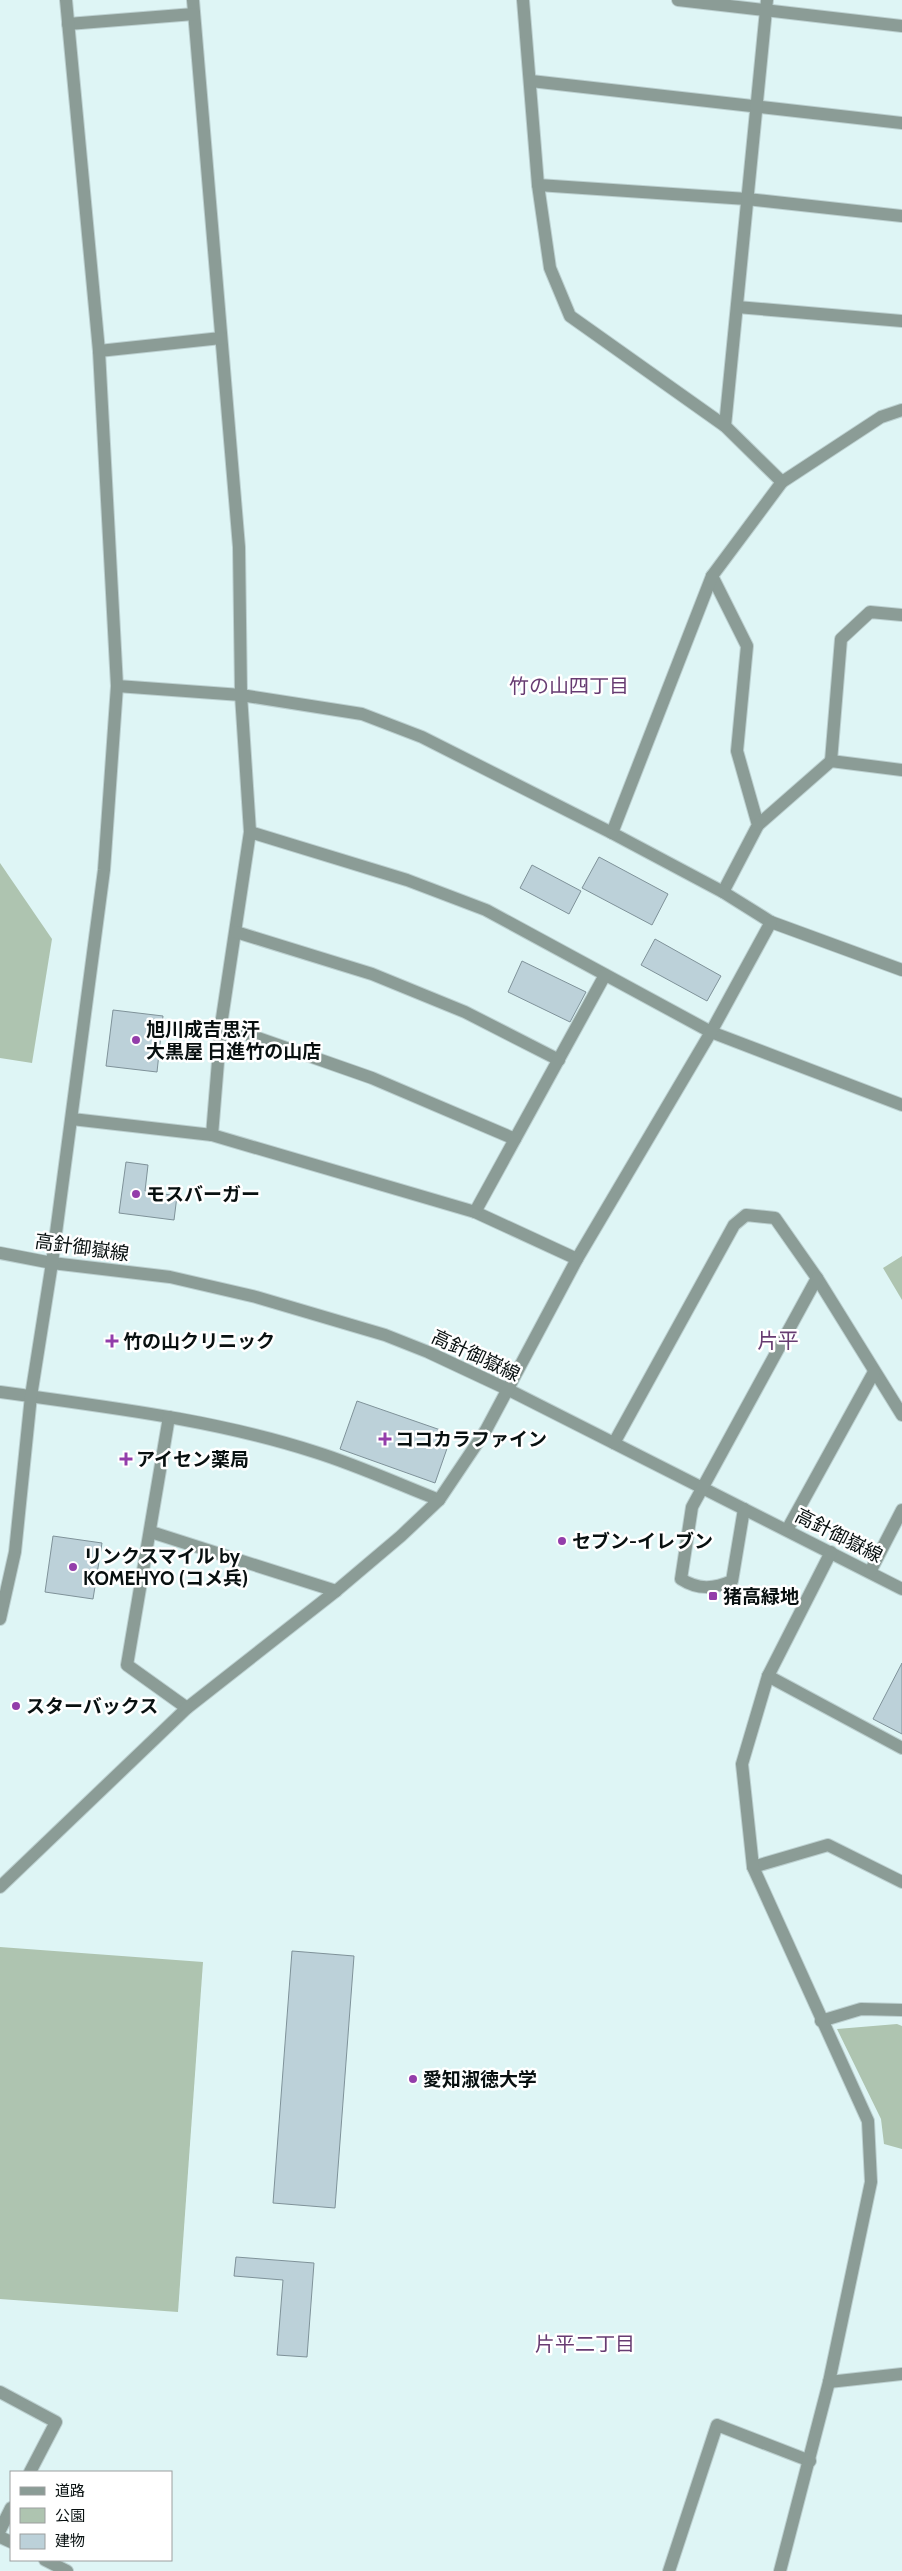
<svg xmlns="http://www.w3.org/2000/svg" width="902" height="2571" viewBox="0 0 902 2571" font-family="Cabin,'Noto Sans JP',sans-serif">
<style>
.green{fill:#aec4b0}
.building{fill:#bcd1d9;stroke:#7f9299}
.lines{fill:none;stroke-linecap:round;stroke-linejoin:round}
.minor-casing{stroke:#bcd0d0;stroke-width:14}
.minor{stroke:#8b9c96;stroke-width:12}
.poi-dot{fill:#933daa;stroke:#fff;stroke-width:2}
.labels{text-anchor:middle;stroke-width:5;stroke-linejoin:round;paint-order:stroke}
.poi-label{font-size:19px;font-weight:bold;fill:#081010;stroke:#fff;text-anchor:start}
.street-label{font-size:19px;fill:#081010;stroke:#fff}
.neighbourhood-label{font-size:20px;fill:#673c72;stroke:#fff}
.quarter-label{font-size:21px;fill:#673c72;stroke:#fff}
</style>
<rect width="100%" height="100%" fill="#def5f5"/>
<g class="green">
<path d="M 0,863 L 52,939 L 32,1063 L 0,1058 Z"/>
<path d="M 902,1256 L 902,1300 L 883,1268 Z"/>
<path d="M 0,1947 L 203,1962 L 178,2312 L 0,2299 Z"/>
<path d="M 897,2024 L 902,2026 L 902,2149 L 884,2144 L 881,2119 L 837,2029 Z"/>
</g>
<g class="building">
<path d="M 599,857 L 668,894 L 652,925 L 582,888 Z"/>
<path d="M 532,865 L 581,891 L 569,914 L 520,888 Z"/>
<path d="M 655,939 L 721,976 L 707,1001 L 641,965 Z"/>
<path d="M 522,961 L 586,992 L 570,1022 L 508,992 Z"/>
<path d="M 113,1010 L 163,1016 L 157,1072 L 106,1066 Z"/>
<path d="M 126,1162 L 148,1165 L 145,1191 L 177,1196 L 174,1220 L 119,1213 Z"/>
<path d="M 357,1401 L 452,1434 L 435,1483 L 340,1449 Z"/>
<path d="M 53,1536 L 102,1543 L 93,1599 L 45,1592 Z"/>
<path d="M 902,1663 L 902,1734 L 873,1719 Z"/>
<path d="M 292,1951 L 354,1956 L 335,2208 L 273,2203 Z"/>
<path d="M 236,2257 L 314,2263 L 307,2357 L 277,2355 L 283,2280 L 234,2276 Z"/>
</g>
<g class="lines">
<g class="minor-casing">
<g id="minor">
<path d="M 193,0 L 239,547 L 241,695 L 250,832 L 221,1025 L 212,1135"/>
<path d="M 523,0 L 538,185 L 550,268 L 570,316 L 725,426 L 782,482"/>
<path d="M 678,0 L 902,26"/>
<path d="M 68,24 L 194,14"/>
<path d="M 531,81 L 902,123"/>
<path d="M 538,185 L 747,199 L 902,216"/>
<path d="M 737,307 L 902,321"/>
<path d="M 99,351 L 221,338"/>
<path d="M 725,426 L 767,0"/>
<path d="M 712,576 L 747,646 L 737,751 L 758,825 L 723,892"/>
<path d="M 117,686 L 241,695 L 362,714 L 422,737 L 612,833 L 723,892 L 771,922 L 902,970"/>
<path d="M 831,761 L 841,639 L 870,612 L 902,615"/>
<path d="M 758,825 L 831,761 L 902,770"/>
<path d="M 250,832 L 407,880 L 486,910 L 711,1032 L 902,1105"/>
<path d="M 612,833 L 712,576 L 782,482 L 881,417 L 902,410"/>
<path d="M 236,932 L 372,974 L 465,1012 L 559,1060"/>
<path d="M 221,1025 L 372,1078 L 515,1139"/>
<path d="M 72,1119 L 212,1135 L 475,1212 L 577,1259"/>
<path d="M 475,1212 L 605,975"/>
<path d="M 0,1253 L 52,1263 L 170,1277 L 256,1297 L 385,1335 L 428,1352 L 507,1389 L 902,1589"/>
<path d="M 0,1392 C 106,1407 213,1419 315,1452 C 357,1465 398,1484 439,1500"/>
<path d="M 169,1417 L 127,1665 L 187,1708"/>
<path d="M 614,1443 L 734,1225 L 746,1215 L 775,1218 L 817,1278 L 902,1415"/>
<path d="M 744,1509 L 732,1581 C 714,1589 698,1590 681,1579 L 692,1507 L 817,1278"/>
<path d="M 787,1530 L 874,1372"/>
<path d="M 151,1532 L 336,1591"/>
<path d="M 870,1572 L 902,1510"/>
<path d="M 0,1619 L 15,1552 L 31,1396 L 52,1263 L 104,870 L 117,686 L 99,351 L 66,0"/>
<path d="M 768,1676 L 902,1748"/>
<path d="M 753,1867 L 828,1845 L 902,1882"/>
<path d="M 0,1887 L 187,1708 L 336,1591 L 401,1536 L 439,1500 L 486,1430 L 577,1259 L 711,1032 L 771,922"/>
<path d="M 821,2021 L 861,2009 L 902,2010"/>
<path d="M 829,2382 L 902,2374"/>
<path d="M 0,2392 L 56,2422 L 30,2472"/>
<path d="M 0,2530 L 11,2508"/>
<path d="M 0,2537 L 11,2542"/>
<path d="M 45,2560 L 67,2571"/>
<path d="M 669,2571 L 717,2425 L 810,2461"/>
<path d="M 780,2571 L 829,2382 L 871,2182 L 868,2121 L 753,1867 L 742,1764 L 768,1676 L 831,1552"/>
</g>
</g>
<use href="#minor" class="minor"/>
</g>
<g class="poi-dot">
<circle cx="136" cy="1040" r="5"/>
<circle cx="136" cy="1194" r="5"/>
<path d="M109.5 1333.5h5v5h5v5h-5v5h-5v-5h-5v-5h5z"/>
<path d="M382.5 1431.5h5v5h5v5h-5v5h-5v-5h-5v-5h5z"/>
<path d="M123.5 1451.5h5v5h5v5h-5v5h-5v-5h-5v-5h5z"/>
<circle cx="562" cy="1541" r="5"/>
<circle cx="73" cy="1567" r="5"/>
<rect x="708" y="1591" width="10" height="10" rx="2.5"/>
<circle cx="16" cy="1706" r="5"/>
<circle cx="413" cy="2079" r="5"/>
</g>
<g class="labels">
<g class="poi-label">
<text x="146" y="1036">旭川成吉思汗<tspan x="146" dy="22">大黒屋 日進竹の山店</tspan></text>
<text x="146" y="1201">モスバーガー</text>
<text x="123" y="1348">竹の山クリニック</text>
<text x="395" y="1446">ココカラファイン</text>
<text x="136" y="1466">アイセン薬局</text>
<text x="572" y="1548">セブン-イレブン</text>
<text x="83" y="1563">リンクスマイル by<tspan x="83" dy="22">KOMEHYO (コメ兵)</tspan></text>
<text x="723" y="1603">猪高緑地</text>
<text x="26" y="1713">スターバックス</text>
<text x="423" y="2086">愛知淑徳大学</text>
</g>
<g class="street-label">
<text transform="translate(82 1247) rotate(8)" y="7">高針御嶽線</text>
<text transform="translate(476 1355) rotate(25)" y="7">高針御嶽線</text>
<text transform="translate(839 1535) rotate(27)" y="7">高針御嶽線</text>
</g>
<g class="neighbourhood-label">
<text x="569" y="693">竹の山四丁目</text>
<text x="585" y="2351">片平二丁目</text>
</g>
<g class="quarter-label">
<text x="778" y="1348">片平</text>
</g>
</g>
<rect x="10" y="2471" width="162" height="90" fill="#ffffff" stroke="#9c9f9f"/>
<rect x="20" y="2487" width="25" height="8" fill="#8b9c96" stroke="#9c9f9f"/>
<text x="55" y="2496" font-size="15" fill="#081010">道路</text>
<rect x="20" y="2508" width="25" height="15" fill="#aec4b0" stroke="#9c9f9f"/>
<text x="55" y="2521" font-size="15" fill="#081010">公園</text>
<rect x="20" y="2534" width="25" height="15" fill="#bcd1d9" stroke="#9c9f9f"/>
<text x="55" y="2546" font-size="15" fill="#081010">建物</text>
</svg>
